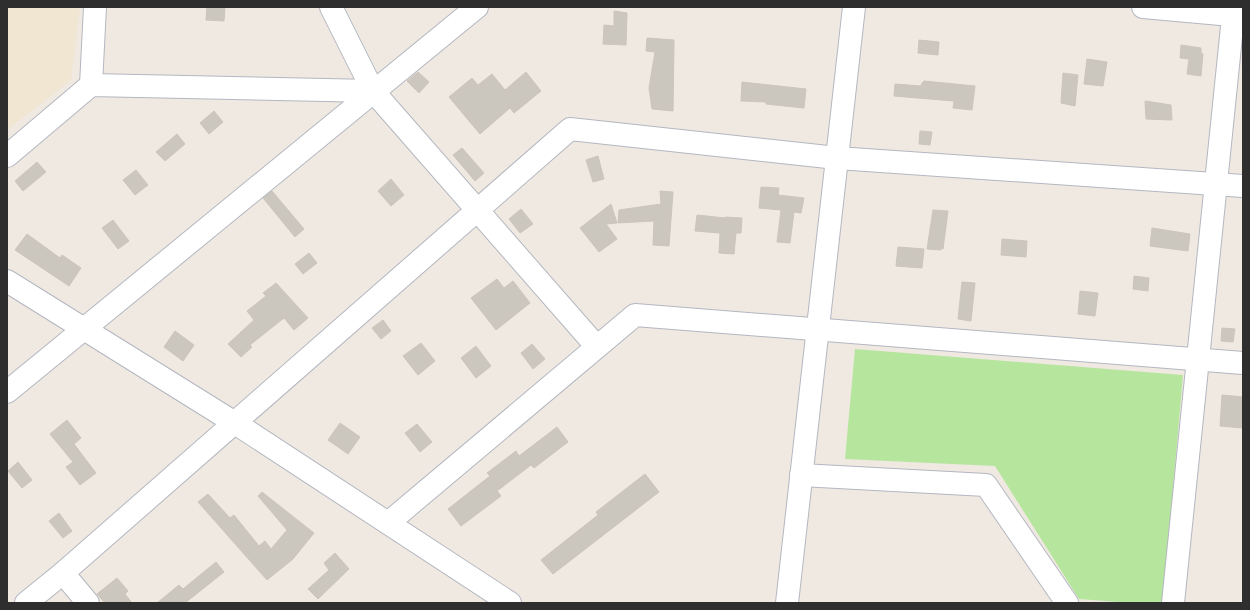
<svg xmlns="http://www.w3.org/2000/svg" width="1250" height="610" viewBox="0 0 1250 610" font-family="'PT Sans',sans-serif">
<style>
.education{fill:#f0e6d1}
.green{fill:#b6e59e}
.building{fill:#cbc7bf;stroke:#cbc5ba}
.lines{fill:none;stroke-linecap:round;stroke-linejoin:round}
.minor-casing{stroke:#b4b7c1;stroke-width:24}
.minor{stroke:#fff;stroke-width:22}
</style>
<rect width="100%" height="100%" fill="#efe9e1"/>
<path class="education" d="M 7,7 L 80,7 L 71,80 L 7,130 Z"/>
<path class="green" d="M 855,349 L 1183,375 L 1163,603 L 1131,603 L 1079,599 L 995,466 L 845,459 Z"/>
<g class="building">
<path d="M 207,7 L 225,7 L 224,21 L 206,20 Z"/>
<path d="M 614,11 L 627,13 L 626,45 L 603,44 L 604,25 L 614,26 Z"/>
<path d="M 647,38 L 674,40 L 673,111 L 652,109 L 649,88 L 655,52 L 646,51 Z"/>
<path d="M 919,40 L 939,42 L 938,55 L 918,53 Z"/>
<path d="M 1181,45 L 1201,48 L 1201,53 L 1203,54 L 1201,76 L 1187,74 L 1189,59 L 1180,58 Z"/>
<path d="M 1087,59 L 1107,62 L 1103,86 L 1084,84 Z"/>
<path d="M 418,72 L 429,82 L 419,93 L 407,81 Z"/>
<path d="M 526,72 L 541,91 L 514,113 L 510,108 L 480,134 L 449,97 L 472,78 L 478,85 L 492,74 L 505,90 Z"/>
<path d="M 1063,73 L 1078,75 L 1075,106 L 1061,103 Z"/>
<path d="M 924,81 L 975,86 L 972,110 L 953,108 L 954,101 L 894,96 L 895,84 L 921,86 L 922,83 Z"/>
<path d="M 742,82 L 806,89 L 804,108 L 766,104 L 766,102 L 741,101 Z"/>
<path d="M 1145,101 L 1171,105 L 1172,120 L 1146,119 Z"/>
<path d="M 214,111 L 223,122 L 209,134 L 200,123 Z"/>
<path d="M 920,131 L 932,132 L 930,145 L 919,144 Z"/>
<path d="M 177,134 L 185,144 L 165,161 L 156,152 Z"/>
<path d="M 462,148 L 484,173 L 475,181 L 453,155 Z"/>
<path d="M 598,156 L 604,179 L 593,182 L 586,160 Z"/>
<path d="M 37,162 L 46,172 L 23,191 L 15,181 Z"/>
<path d="M 136,170 L 148,185 L 135,195 L 123,180 Z"/>
<path d="M 391,179 L 404,195 L 391,206 L 378,191 Z"/>
<path d="M 761,187 L 779,188 L 778,195 L 804,198 L 801,213 L 794,212 L 790,243 L 777,242 L 781,210 L 759,208 Z"/>
<path d="M 272,191 L 304,229 L 295,237 L 263,198 Z"/>
<path d="M 660,191 L 673,192 L 669,246 L 653,245 L 654,221 L 618,223 L 619,210 L 661,204 Z"/>
<path d="M 611,204 L 617,223 L 606,224 L 617,239 L 599,252 L 580,228 Z"/>
<path d="M 521,209 L 533,224 L 520,233 L 509,219 Z"/>
<path d="M 933,210 L 948,211 L 943,249 L 941,248 L 941,250 L 927,249 Z"/>
<path d="M 697,215 L 725,218 L 725,217 L 742,218 L 741,233 L 736,233 L 734,254 L 719,253 L 720,233 L 695,231 Z"/>
<path d="M 113,220 L 129,241 L 118,249 L 102,228 Z"/>
<path d="M 1152,228 L 1190,234 L 1188,251 L 1150,246 Z"/>
<path d="M 27,234 L 60,258 L 62,255 L 81,268 L 69,286 L 15,250 Z"/>
<path d="M 1002,239 L 1027,241 L 1026,257 L 1001,255 Z"/>
<path d="M 898,247 L 924,249 L 922,268 L 896,266 Z"/>
<path d="M 309,253 L 317,263 L 303,274 L 295,264 Z"/>
<path d="M 1134,276 L 1149,278 L 1148,291 L 1133,289 Z"/>
<path d="M 497,279 L 504,288 L 513,281 L 530,303 L 496,330 L 471,298 Z"/>
<path d="M 962,282 L 975,283 L 971,321 L 958,319 Z"/>
<path d="M 276,283 L 308,318 L 294,330 L 284,318 L 250,345 L 252,347 L 241,357 L 228,344 L 254,320 L 247,311 L 266,296 L 263,293 Z"/>
<path d="M 1080,291 L 1098,293 L 1095,316 L 1078,314 Z"/>
<path d="M 383,320 L 391,331 L 381,339 L 372,328 Z"/>
<path d="M 1222,328 L 1235,329 L 1233,342 L 1221,341 Z"/>
<path d="M 175,331 L 194,345 L 183,361 L 164,347 Z"/>
<path d="M 421,343 L 435,361 L 418,375 L 403,356 Z"/>
<path d="M 532,344 L 545,359 L 533,369 L 521,353 Z"/>
<path d="M 476,346 L 491,366 L 476,378 L 461,358 Z"/>
<path d="M 1222,395 L 1243,397 L 1243,428 L 1220,426 Z"/>
<path d="M 67,420 L 81,438 L 74,444 L 96,473 L 80,485 L 66,467 L 73,462 L 50,434 Z"/>
<path d="M 340,423 L 360,437 L 348,454 L 328,440 Z"/>
<path d="M 417,424 L 432,442 L 420,452 L 405,433 Z"/>
<path d="M 557,427 L 568,442 L 534,468 L 531,465 L 497,491 L 501,496 L 461,526 L 448,509 L 490,476 L 487,473 L 516,451 L 519,456 Z"/>
<path d="M 18,462 L 32,480 L 22,488 L 8,471 Z"/>
<path d="M 645,474 L 659,492 L 553,574 L 541,560 L 598,515 L 596,512 Z"/>
<path d="M 262,492 L 314,533 L 293,559 L 267,580 L 198,502 L 208,494 L 230,518 L 234,515 L 259,546 L 265,541 L 271,549 L 287,530 L 258,496 Z"/>
<path d="M 59,513 L 72,531 L 63,538 L 49,521 Z"/>
<path d="M 335,553 L 349,569 L 318,599 L 308,589 L 329,570 L 324,563 Z"/>
<path d="M 216,562 L 224,572 L 185,603 L 157,603 L 179,585 L 183,589 Z"/>
<path d="M 117,578 L 128,591 L 125,594 L 132,603 L 105,603 L 97,594 Z"/>
</g>
<g class="lines">
<g class="minor-casing">
<g id="minor">
<path d="M 331,7 L 373,91 L 597,347"/>
<path d="M 1143,7 L 1243,16"/>
<path d="M 91,85 L 95,7"/>
<path d="M 7,156 L 91,85 L 373,91"/>
<path d="M 7,281 L 235,423 L 510,603"/>
<path d="M 7,392 L 477,7"/>
<path d="M 801,475 L 986,485 L 1067,603"/>
<path d="M 388,523 L 635,315 L 1243,363"/>
<path d="M 63,573 L 88,603"/>
<path d="M 26,603 L 63,573 L 570,129 L 837,158 L 1243,186"/>
<path d="M 787,603 L 854,7"/>
<path d="M 1173,603 L 1234,7"/>
</g>
</g>
<use href="#minor" class="minor"/>
</g>
<rect width="1250" height="610" fill="none" stroke="#2e2e2e" stroke-width="16"/>
</svg>
